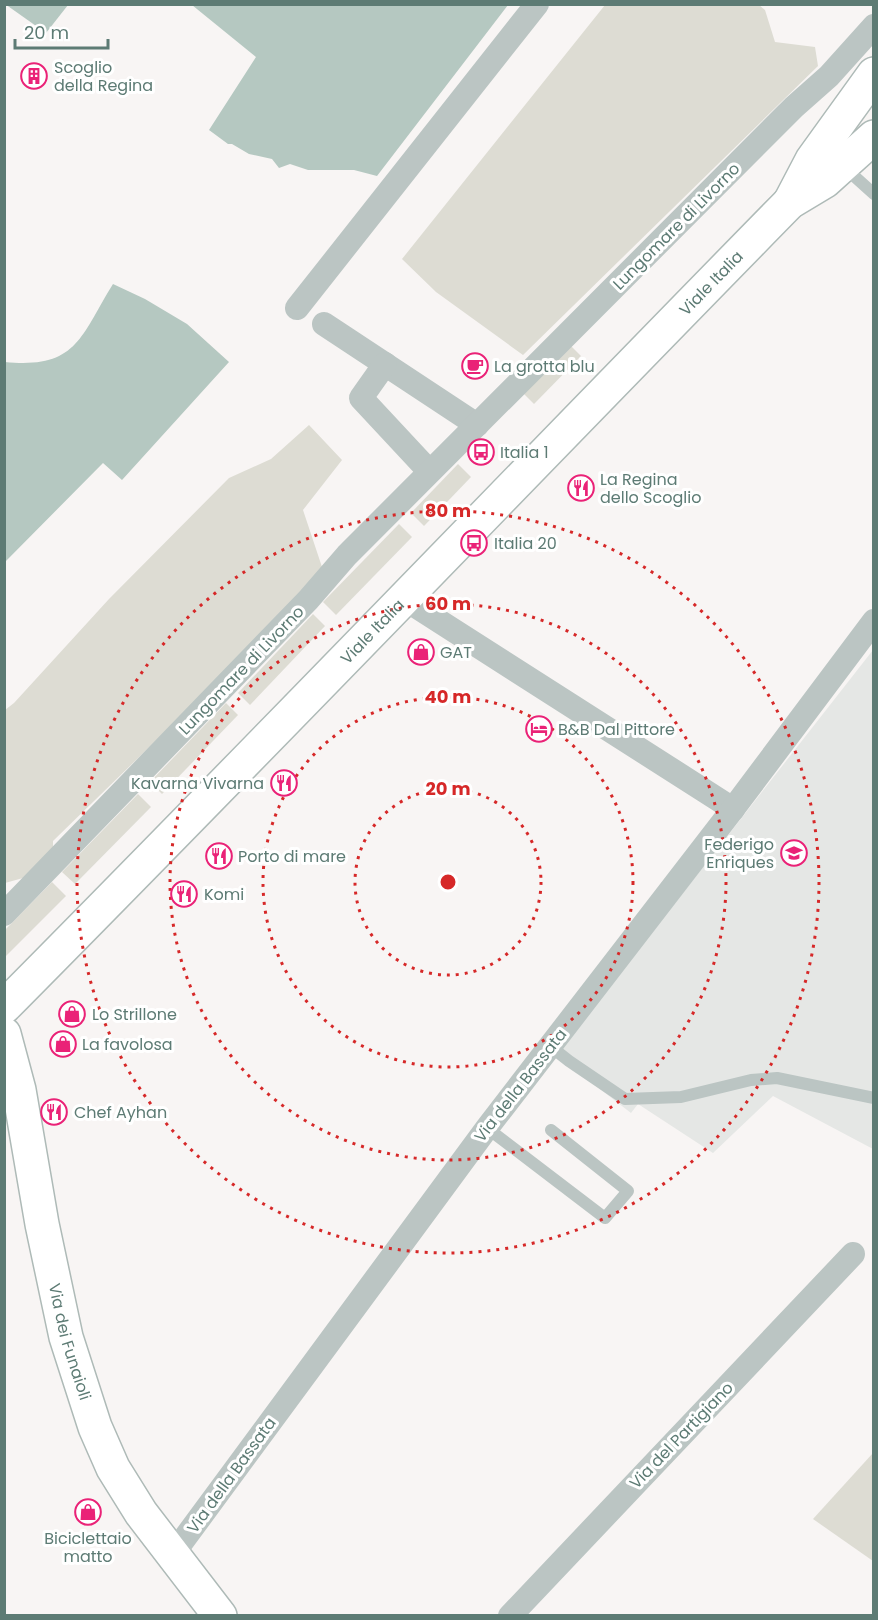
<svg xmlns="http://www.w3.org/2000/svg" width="878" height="1620" viewBox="0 0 878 1620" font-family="Poppins,sans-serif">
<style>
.built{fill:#e5e7e5}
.green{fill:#dddcd3}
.water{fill:#b5c8c1}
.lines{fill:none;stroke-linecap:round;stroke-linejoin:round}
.secondary-casing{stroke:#aebab7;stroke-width:36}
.lane{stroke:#bbc5c3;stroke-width:12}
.street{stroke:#bbc5c3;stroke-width:24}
.secondary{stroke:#fff;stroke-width:33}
.ring{fill:none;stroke:#d62828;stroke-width:3;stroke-dasharray:3 6}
.labels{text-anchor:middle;stroke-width:6;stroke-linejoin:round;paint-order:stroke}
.poi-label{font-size:16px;fill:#5d7b74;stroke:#fff;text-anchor:start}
.street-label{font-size:16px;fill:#5d7b74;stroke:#fff}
.centre{fill:#d62828;stroke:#fff;stroke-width:3}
.ring-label{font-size:18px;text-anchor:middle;font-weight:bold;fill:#d62828;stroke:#fff;stroke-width:6;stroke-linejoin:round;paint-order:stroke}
</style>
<rect width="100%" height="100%" fill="#f8f5f4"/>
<path class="built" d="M 873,650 L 873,1149 L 773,1096 L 713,1153 L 638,1104 L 631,1113 L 556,1055 Z"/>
<g class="green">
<path d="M 605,5 L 759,5 L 765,10 L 775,42 L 815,47 L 818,66 L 523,355 L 436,292 L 402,259 Z"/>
<path d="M 569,344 L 581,356 L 534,404 L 522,392 Z"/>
<path d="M 309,425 L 342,460 L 303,510 L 323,570 L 213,685 L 53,841 L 53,851 L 23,878 L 5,883 L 5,710 L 14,703 L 109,599 L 229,478 L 271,459 Z"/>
<path d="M 458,464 L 471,477 L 424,526 L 411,513 Z"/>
<path d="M 399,524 L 412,537 L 336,615 L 323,602 Z"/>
<path d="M 313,614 L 325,626 L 250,705 L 238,693 Z"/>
<path d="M 226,703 L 238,715 L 162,794 L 150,782 Z"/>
<path d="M 138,794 L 151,807 L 75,884 L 62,872 Z"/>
<path d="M 52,882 L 66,896 L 5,957 L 5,930 Z"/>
<path d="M 873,1453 L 873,1561 L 813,1519 Z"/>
</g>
<g class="water">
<path d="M 5,4 L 68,4 L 68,5 L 46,33 Z"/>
<path d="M 192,5 L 508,5 L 377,176 L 354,170 L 308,170 L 290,164 L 279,168 L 272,159 L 249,154 L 232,144 L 228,144 L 209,130 L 256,57 Z"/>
<path d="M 113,284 L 145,299 L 187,324 L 229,362 L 122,480 L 103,463 L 5,562 L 5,362 C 77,369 80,337 113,284 Z"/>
</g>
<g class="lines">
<g class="secondary-casing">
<g id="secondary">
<path d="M 790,202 L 812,160 L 874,74"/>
<path id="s1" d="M 4,1007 C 268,741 527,470 790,202 L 825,181 L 874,137"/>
<path id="s2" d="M 4,1034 L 19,1090 L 42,1224 L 66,1337 L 95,1427 L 113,1468 L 141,1513 L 220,1616"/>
</g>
</g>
<g class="lane">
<path d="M 844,167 L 874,194"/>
<path d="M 550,1046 L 569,1061 L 625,1099 L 681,1097 L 751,1080 L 777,1078 L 874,1098"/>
<path d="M 487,1128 L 605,1218 L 628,1191 L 551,1130"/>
</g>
<g class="street">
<path d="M 297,308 L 537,4"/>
<path d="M 324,324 L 477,425"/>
<path d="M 385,364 L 361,398 L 429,471"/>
<path d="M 403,598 L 733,809"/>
<path d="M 4,914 L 308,600 L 347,555 L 794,107 L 829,76 L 874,26"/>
<path d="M 173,1554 L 487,1128 L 733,809 L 874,621"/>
<path d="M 510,1616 L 853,1254"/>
</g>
<use href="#secondary" class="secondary"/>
</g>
<g class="ring">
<circle cx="448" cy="882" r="93"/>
<circle cx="448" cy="882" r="185"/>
<circle cx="448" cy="882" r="278"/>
<circle cx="448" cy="882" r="371"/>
</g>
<defs>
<g id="building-ring" transform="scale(1.35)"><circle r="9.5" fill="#fff" stroke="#ea2277" stroke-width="1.5"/><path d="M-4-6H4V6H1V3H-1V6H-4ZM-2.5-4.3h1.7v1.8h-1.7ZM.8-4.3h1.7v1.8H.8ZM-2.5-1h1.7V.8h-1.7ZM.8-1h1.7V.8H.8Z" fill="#ea2277"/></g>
<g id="cafe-ring" transform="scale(1.35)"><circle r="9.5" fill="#fff" stroke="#ea2277" stroke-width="1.5"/><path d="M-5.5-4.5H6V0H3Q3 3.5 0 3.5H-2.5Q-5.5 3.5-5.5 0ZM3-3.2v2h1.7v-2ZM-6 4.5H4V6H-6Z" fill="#ea2277"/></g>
<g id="bus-ring" transform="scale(1.35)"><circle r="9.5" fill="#fff" stroke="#ea2277" stroke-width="1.5"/><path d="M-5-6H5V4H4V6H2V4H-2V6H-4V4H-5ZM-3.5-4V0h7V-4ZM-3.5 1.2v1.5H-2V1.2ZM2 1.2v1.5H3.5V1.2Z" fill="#ea2277"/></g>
<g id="restaurant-ring" transform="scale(1.35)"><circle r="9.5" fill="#fff" stroke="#ea2277" stroke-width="1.5"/><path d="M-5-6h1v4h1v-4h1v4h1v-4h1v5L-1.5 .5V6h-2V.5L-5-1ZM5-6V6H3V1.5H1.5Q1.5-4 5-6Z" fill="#ea2277"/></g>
<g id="shop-ring" transform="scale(1.35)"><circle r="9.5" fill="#fff" stroke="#ea2277" stroke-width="1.5"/><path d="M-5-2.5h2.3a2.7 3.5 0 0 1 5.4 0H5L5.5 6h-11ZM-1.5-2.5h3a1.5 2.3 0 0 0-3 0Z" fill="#ea2277"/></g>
<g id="hotel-ring" transform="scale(1.35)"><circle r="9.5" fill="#fff" stroke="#ea2277" stroke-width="1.5"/><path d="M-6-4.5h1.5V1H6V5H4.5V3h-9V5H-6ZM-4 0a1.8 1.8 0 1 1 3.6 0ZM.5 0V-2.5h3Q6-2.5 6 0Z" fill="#ea2277"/></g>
<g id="school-ring" transform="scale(1.35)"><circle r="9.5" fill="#fff" stroke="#ea2277" stroke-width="1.5"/><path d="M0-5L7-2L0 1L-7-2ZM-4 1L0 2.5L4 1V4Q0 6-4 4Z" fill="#ea2277"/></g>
</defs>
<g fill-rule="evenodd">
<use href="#building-ring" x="34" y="76"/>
<use href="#cafe-ring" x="475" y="366"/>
<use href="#bus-ring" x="481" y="452"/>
<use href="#restaurant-ring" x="581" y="488"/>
<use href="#bus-ring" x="474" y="543"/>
<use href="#shop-ring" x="421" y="652"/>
<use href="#hotel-ring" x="539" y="729"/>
<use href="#restaurant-ring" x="284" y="783"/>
<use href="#school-ring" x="794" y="853"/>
<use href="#restaurant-ring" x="219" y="856"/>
<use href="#restaurant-ring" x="184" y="894"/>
<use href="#shop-ring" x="72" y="1014"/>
<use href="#shop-ring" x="63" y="1044"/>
<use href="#restaurant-ring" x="54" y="1112"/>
<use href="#shop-ring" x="88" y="1512"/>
</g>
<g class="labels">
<g class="poi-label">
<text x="54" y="73">Scoglio<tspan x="54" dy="18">della Regina</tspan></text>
<text x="494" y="372">La grotta blu</text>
<text x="500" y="458">Italia 1</text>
<text x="600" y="485">La Regina<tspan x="600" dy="18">dello Scoglio</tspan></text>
<text x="494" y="549">Italia 20</text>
<text x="440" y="658">GAT</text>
<text x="558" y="735">B&amp;B Dal Pittore</text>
<text x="264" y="789" text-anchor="end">Kavarna Vivarna</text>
<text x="774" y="850" text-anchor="end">Federigo<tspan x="774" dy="18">Enriques</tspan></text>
<text x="238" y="862">Porto di mare</text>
<text x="204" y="900">Komi</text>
<text x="92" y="1020">Lo Strillone</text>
<text x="82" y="1050">La favolosa</text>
<text x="74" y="1118">Chef Ayhan</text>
<text x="88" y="1544" text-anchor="middle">Biciclettaio<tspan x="88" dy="18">matto</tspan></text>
</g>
<g class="street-label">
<text transform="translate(676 226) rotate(-45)" y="6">Lungomare di Livorno</text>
<text dy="6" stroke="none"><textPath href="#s1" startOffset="1012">Viale Italia</textPath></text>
<text dy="6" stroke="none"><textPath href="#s1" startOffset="526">Viale Italia</textPath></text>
<text transform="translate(241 670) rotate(-46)" y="6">Lungomare di Livorno</text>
<text transform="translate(520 1085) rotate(-52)" y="6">Via della Bassata</text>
<text dy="6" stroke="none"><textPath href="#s2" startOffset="315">Via dei Funaioli</textPath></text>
<text transform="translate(681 1435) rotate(-46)" y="6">Via del Partigiano</text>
<text transform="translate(231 1475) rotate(-54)" y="6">Via della Bassata</text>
</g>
</g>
<circle cx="448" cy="882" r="9" class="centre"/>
<g class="ring-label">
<text x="448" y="517">80 m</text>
<text x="448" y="610">60 m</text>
<text x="448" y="703">40 m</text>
<text x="448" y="795">20 m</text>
</g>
<rect width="878" height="1620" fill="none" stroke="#5d7b74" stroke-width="12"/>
<path d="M15 39v9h93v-9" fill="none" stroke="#5d7b74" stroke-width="3"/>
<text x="24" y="39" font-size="18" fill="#5d7b74" stroke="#ffffff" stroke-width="4.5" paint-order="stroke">20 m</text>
</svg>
